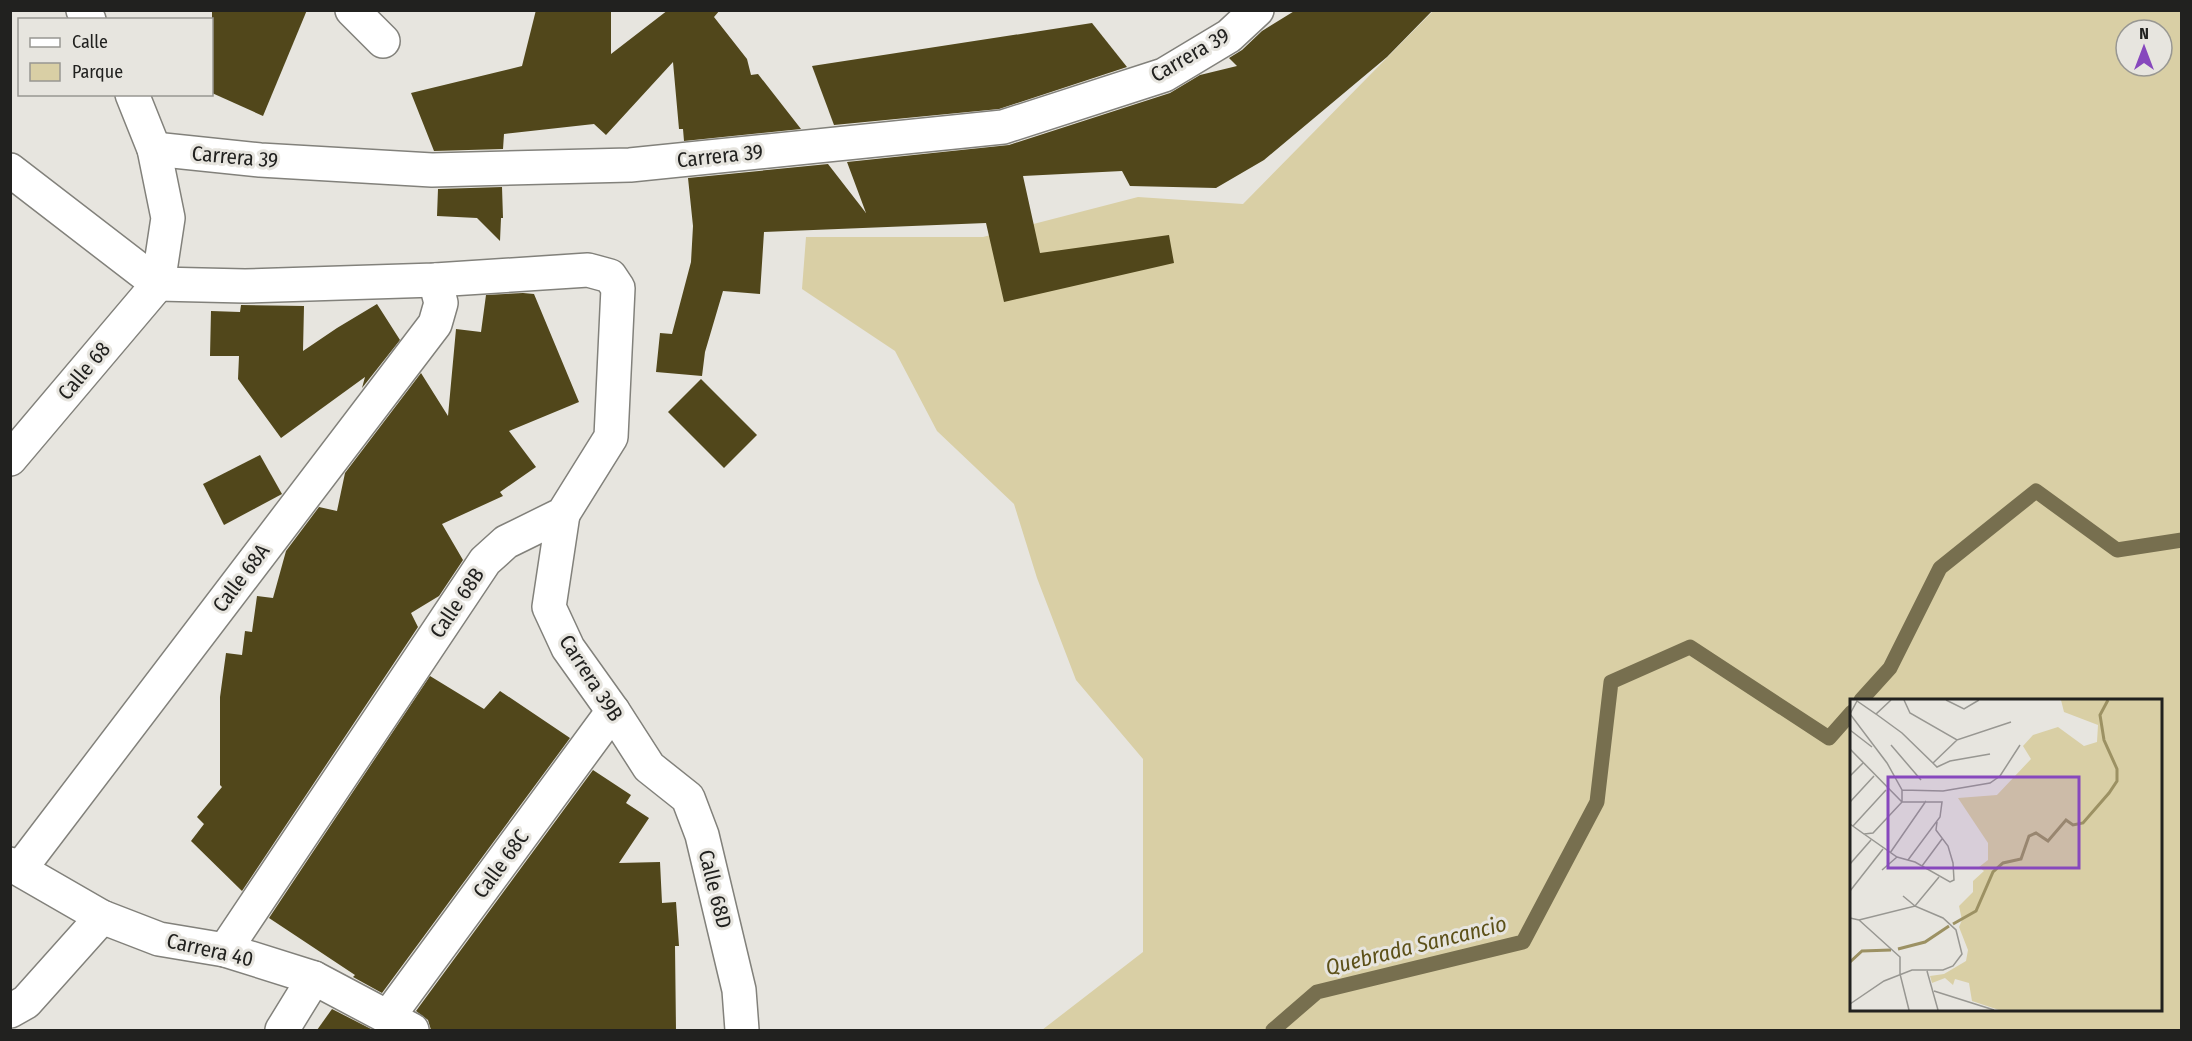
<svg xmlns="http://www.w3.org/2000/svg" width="2192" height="1041" viewBox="0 0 2192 1041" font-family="'Fira Sans Condensed',sans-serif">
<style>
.green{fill:#d9cfa5;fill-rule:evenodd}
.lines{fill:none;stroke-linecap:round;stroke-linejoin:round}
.stream{stroke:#776f4f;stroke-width:15}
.building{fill:#51471b}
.minor-casing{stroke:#82817b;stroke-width:36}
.major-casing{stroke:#82817b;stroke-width:36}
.minor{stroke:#fff;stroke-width:33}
.major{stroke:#fff;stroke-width:33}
.labels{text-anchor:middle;stroke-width:6;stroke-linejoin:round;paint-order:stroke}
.street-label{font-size:21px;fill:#21211f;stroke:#e7e5df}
.water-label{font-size:22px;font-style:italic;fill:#5c5018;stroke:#e7e5df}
.inset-river{fill:none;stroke:#9c9163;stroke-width:3}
.inset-road{fill:none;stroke:#989792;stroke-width:1.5}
.view{fill:#8748bd;fill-opacity:0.15;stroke:#8748bd;stroke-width:3}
.inset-edge{fill:none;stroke:#21211f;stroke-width:3}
</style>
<rect width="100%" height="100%" fill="#e7e5df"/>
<path class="green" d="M 1433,11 L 2181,11 L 2181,1030 L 1042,1030 L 1143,952 L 1143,759 L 1076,680 L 1037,578 L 1014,504 L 937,431 L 895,351 L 802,289 L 806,237 L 983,237 L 1138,197 L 1243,204 ZM 2126,30 L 2162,30 L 2162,66 L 2126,66 ZM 1852,700 L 2160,700 L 2160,1010 L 1852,1010 Z"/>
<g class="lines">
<g class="stream">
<path d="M 1861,700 L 1890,668 L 1940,568 L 2036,491 L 2117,550 L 2182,540"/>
<path d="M 1273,1030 L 1317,992 L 1523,942 L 1597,802 L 1611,682 L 1690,647 L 1829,738 L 1852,712"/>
</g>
</g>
<g class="building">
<path d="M 212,10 L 307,10 L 263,116 L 212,93 Z"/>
<path d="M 536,10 L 611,10 L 611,54 L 668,10 L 720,10 L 714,17 L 747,59 L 751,75 L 758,74 L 801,129 L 684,141 L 683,129 L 679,129 L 673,62 L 606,135 L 594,124 L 504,134 L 503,149 L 434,151 L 411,93 L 522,66 Z"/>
<path d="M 1296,10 L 1433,10 L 1387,57 L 1264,160 L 1216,188 L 1130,186 L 1122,171 L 1023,176 L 1040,253 L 1169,235 L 1174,263 L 1004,302 L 986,223 L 764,232 L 760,294 L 723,291 L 705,352 L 702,376 L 656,372 L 660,333 L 672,334 L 691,262 L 693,226 L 688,178 L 828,164 L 866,213 L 847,162 L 1009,145 L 1170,93 L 1200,75 L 1237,66 L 1229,58 L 1242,50 L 1262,31 Z"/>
<path d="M 1092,23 L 1127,67 L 999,109 L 834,125 L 812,66 Z"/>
<path d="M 502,187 L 503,218 L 501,218 L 500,241 L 477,218 L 437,216 L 438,189 Z"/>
<path d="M 523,293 L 534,294 L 579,402 L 509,431 L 536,467 L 500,492 L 503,496 L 442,524 L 463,560 L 439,596 L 411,613 L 418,627 L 242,891 L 191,841 L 204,824 L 197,817 L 222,787 L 220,785 L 220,697 L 226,653 L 242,655 L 245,631 L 252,632 L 257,596 L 273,598 L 286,551 L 319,507 L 337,511 L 345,473 L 421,373 L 448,416 L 456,329 L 481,332 L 486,295 Z"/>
<path d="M 377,304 L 400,340 L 362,388 L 365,377 L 281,438 L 238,379 L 239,356 L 210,356 L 211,311 L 240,312 L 241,305 L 304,306 L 303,351 L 337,328 Z"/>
<path d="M 701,379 L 757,435 L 724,468 L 668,412 Z"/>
<path d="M 260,455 L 282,494 L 224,525 L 203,484 Z"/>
<path d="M 430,676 L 484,709 L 500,691 L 570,738 L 382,993 L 353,977 L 355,975 L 269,918 Z"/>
<path d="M 593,770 L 631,795 L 626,803 L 649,818 L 619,863 L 660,862 L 662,903 L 676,902 L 679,946 L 675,946 L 676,1030 L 431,1030 L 428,1020 L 416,1011 Z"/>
<path d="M 332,1009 L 373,1030 L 317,1030 Z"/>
</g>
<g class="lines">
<g class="minor-casing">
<g id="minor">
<path d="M 352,10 L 383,41"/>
<path d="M 154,149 L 260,160 L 432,170 L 630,165 L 1003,127 L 1164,75 L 1229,36 L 1257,10"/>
<path d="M 10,170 L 158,284 L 245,286 L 435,280 L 588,270 L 610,276 L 618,288 L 611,437 L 563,514 L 506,542 L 485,561 L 225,950"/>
<path d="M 563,514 L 549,607 L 568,648 L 613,711 L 649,767 L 688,798 L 702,835 L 739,990 L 742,1030"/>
<path d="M 10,864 L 102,917 L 159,939 L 225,950 L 314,978 L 412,1030"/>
<path d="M 20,869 L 435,324 L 441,303 L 435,280"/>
<path d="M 10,1011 L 26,1002 L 102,917"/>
<path d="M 388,1017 L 613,711"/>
<path d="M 282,1030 L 314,978"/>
</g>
</g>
<g class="major-casing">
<g id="major">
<path d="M 83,10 L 89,20"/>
<path d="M 10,459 L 158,284 L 168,218 L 154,149 L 132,94"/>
</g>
</g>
<use href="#minor" class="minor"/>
<use href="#major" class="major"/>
</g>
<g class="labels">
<g class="street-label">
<text transform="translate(1190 55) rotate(-30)" y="7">Carrera 39</text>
<text transform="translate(720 156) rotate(-6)" y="7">Carrera 39</text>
<text transform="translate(235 157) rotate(5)" y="7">Carrera 39</text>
<text transform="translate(84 371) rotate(-50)" y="7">Calle 68</text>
<text transform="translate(241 578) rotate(-53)" y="7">Calle 68A</text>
<text transform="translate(457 603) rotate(-56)" y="7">Calle 68B</text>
<text transform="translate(591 678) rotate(57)" y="7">Carrera 39B</text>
<text transform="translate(501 864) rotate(-54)" y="7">Calle 68C</text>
<text transform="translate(715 889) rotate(76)" y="7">Calle 68D</text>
<text transform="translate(210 950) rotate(13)" y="7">Carrera 40</text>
</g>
<g class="water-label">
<text transform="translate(1416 945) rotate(-14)" y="8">Quebrada Sancancio</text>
</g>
</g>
<g transform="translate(1850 699)">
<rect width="312" height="312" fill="#e7e5df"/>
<path d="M 211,1 L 312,1 L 312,311 L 149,311 L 122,302 L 119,284 L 105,280 L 103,286 L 95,279 L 82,284 L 80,277 L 94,275 L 116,262 L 118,251 L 109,228 L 112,221 L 109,207 L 123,193 L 123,182 L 134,172 L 129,168 L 138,161 L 138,144 L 108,99 L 147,96 L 181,60 L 173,47 L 183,36 L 208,28 L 234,47 L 247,43 L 248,26 L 214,13 Z" fill="#d9cfa5"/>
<path class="inset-river" d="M 103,225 L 126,212 L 143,173 L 153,164 L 171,160 L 179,137 L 186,134 L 198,142 L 216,121 L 223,126 L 233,124 L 259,94 L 267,82 L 267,70 L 254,41 L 250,16 L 258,1M 48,250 L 75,243 L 99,227M 0,263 L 12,252 L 41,251"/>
<path class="inset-road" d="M 54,1 L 60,14 L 107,41 L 161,23M 96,1 L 114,10 L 129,1M 26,15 L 52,34 L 87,68 L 100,62 L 140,55M 0,31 L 22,48M 41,46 L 71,81M 0,50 L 52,103 L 92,103 L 90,118 L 58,161M 83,64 L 107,41M 0,77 L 13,64M 52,91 L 93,92 L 140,84 L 150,77 L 170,46M 0,103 L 24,77M 0,125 L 14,135 L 23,134 L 52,103 L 52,91 L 37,64 L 0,15 L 7,2 L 26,15 L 41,1M 3,127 L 36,91M 14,135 L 47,158 L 65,163 L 100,183 L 104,181 L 103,164 L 98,147 L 86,131 L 87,123M 40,154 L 76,102M 0,165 L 21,141M 72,167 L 92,140M 32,171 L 47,158M 0,192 L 33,150M 53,197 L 65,207 L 89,178M 0,219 L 9,221 L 65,207 L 93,219 L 106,231 L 112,255 L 103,267 L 93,271 L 62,271 L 34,282 L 0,305M 9,221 L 50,258 L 50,275 L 59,311M 77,272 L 88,311M 84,292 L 144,311"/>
<path class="view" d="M 38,78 L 229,78 L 229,169 L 38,169 Z"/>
<rect width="312" height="312" class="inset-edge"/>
</g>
<rect width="2192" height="1041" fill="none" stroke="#21211f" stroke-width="24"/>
<rect x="18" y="18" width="195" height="78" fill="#e7e5df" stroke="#989792" stroke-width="1.5"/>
<rect x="30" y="38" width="30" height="9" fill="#ffffff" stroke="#989792" stroke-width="1.5"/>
<text x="72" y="48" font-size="18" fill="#21211f">Calle</text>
<rect x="30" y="63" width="30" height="18" fill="#d9cfa5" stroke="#989792" stroke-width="1.5"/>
<text x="72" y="78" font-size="18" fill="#21211f">Parque</text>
<g transform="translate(2144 48)"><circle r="28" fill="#e7e5df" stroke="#989792" stroke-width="1.5"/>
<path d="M0-4.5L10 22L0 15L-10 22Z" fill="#8748bd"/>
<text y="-9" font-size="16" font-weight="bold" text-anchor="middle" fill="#21211f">N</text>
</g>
</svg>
